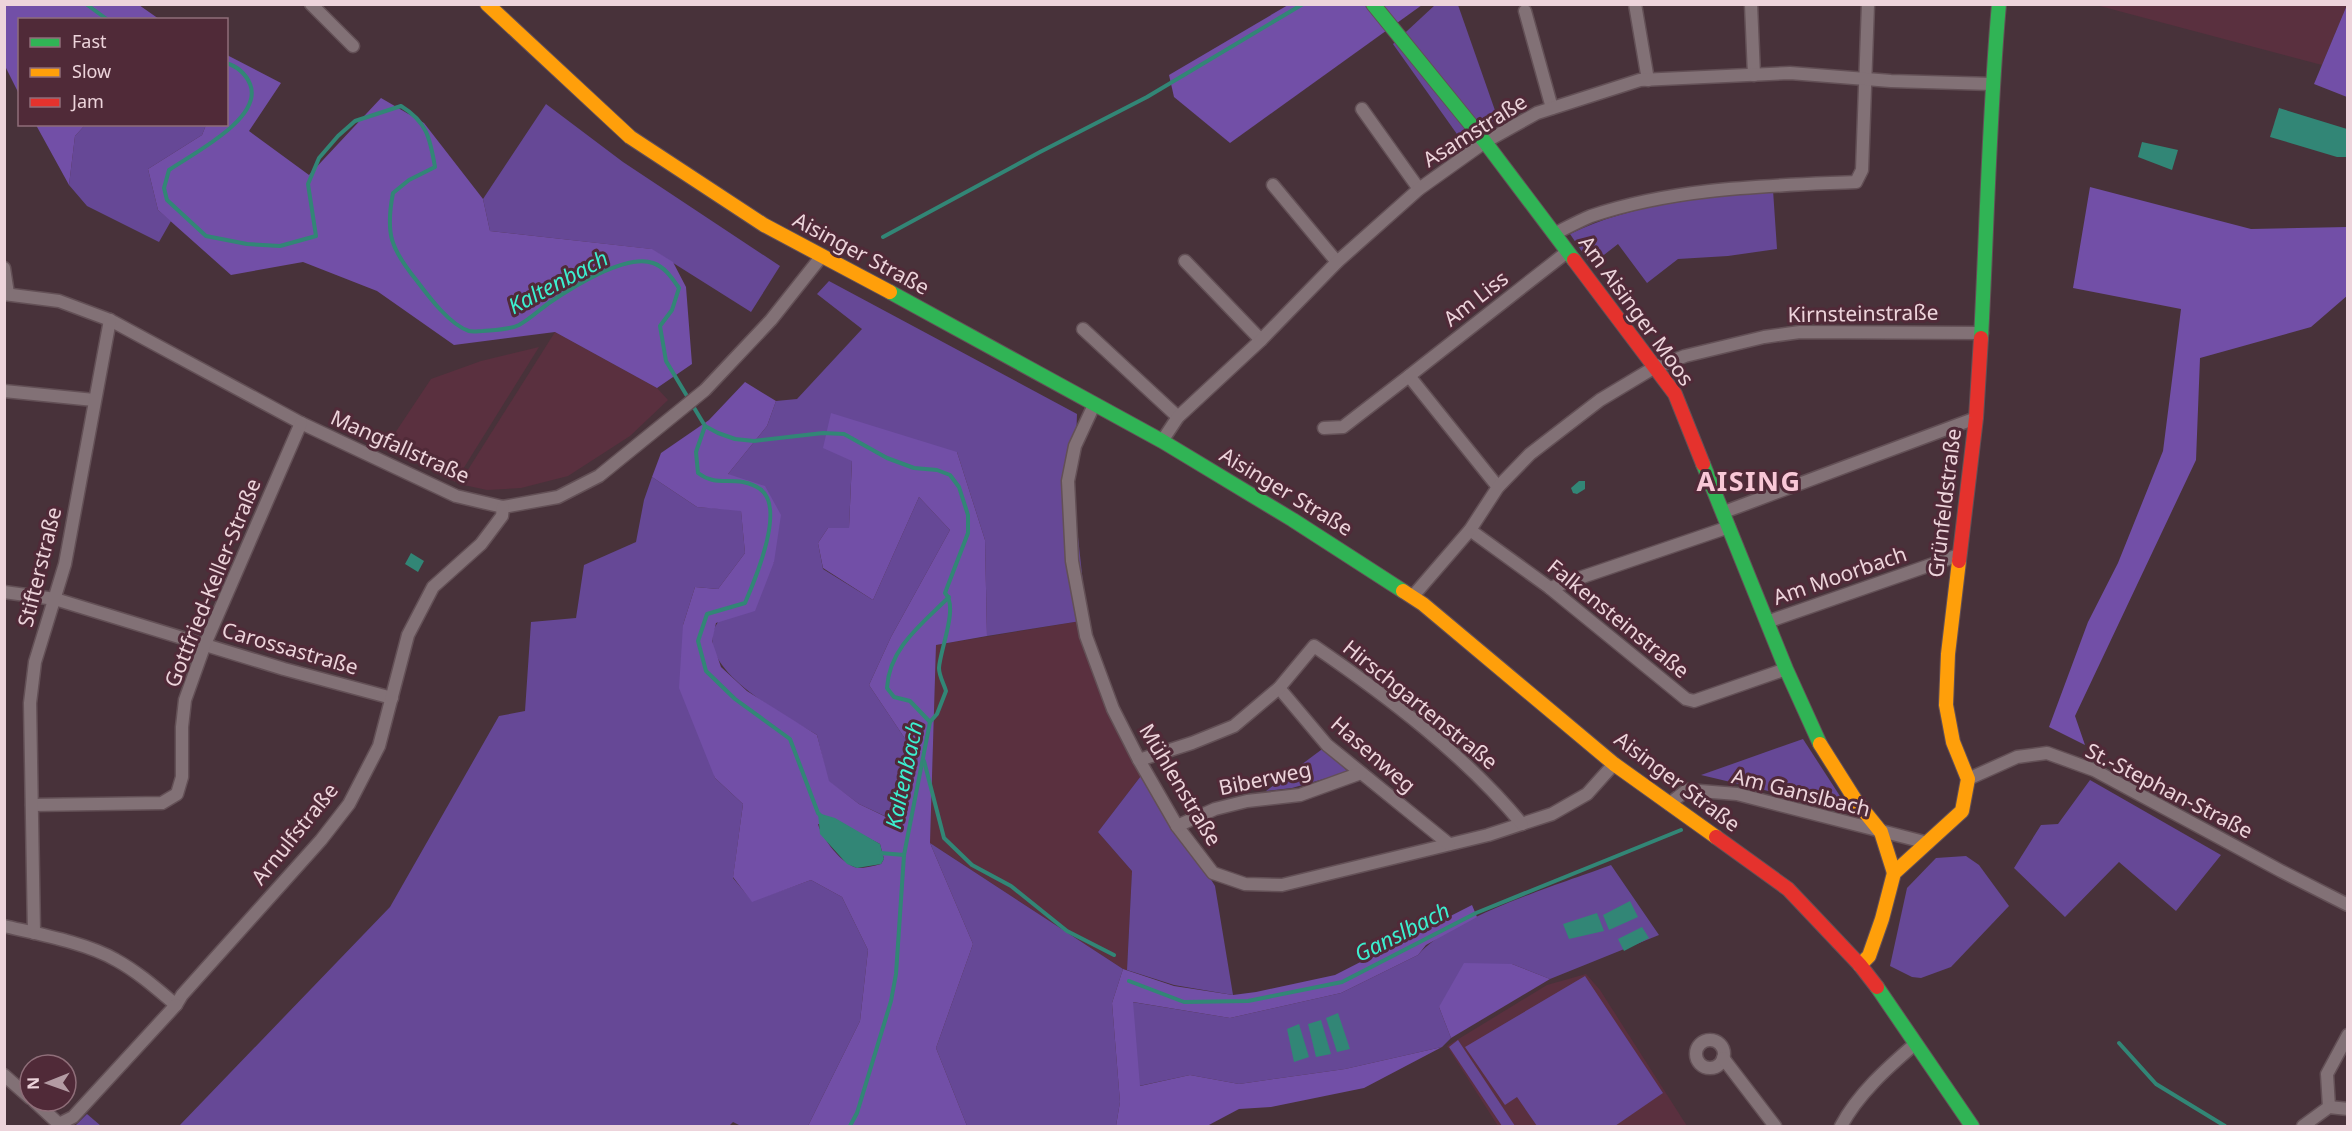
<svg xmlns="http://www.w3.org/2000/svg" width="2352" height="1131" viewBox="0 0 2352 1131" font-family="'Noto Sans',sans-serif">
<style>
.built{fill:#5a303f}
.green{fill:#664896}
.forest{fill:#724fa7;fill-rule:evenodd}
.water{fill:#328676}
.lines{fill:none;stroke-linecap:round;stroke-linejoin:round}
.stream{stroke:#328676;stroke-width:4}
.street-casing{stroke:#635056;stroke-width:15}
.fast-casing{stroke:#635056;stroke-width:16}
.slow-casing{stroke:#635056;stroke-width:16}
.jam-casing{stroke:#635056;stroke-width:16}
.street{stroke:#827176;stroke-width:12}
.fast{stroke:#30b455;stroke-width:14}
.slow{stroke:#ff9f0a;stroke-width:14}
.jam{stroke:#e5322d;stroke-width:14}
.labels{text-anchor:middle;stroke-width:6;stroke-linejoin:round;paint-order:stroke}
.street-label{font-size:21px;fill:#edd4db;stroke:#502a38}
.water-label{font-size:22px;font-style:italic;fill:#3cefcf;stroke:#502a38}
.district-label{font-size:27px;font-weight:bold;letter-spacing:1.5px;fill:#f9c8d7;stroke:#502a38}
</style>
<rect width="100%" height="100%" fill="#48323a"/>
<g class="built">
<path d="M 2096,5 L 2347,5 L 2322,65 Z"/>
<path d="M 555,332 L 657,388 L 668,400 L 630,436 L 568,476 L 521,488 L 487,490 L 459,484 Z"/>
<path d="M 539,347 L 455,482 L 389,442 L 431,379 L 481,361 Z"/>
<path d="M 1087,620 L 1091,640 L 1144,772 L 1098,832 L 1132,871 L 1127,970 L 1123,969 L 930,843 L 936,645 Z"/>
<path d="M 1586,974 L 1600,990 L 1687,1126 L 1498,1126 L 1447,1046 L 1547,985 Z"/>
</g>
<g class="green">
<path d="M 1435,5 L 1458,5 L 1498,119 L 1464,144 L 1393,44 Z"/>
<path d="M 546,104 L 623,162 L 780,266 L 751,312 L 651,249 L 490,231 L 483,199 Z"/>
<path d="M 85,125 L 206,125 L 202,135 L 148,169 L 158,210 L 171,221 L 159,242 L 87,206 L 69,185 L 75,136 Z"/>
<path d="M 1773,190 L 1777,249 L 1728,256 L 1678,259 L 1647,283 L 1618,244 L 1591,265 L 1570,234 C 1634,203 1703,198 1773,190 Z"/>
<path d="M 829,281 L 1077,414 L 1074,500 L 1087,620 L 987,636 L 985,540 L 957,452 L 852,460 L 849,528 L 828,528 L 818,543 L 823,569 L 873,600 L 919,497 L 950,530 L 891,637 L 869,685 L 918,758 L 904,825 L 859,804 L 828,781 L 817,735 C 788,717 687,666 718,622 C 732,602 757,580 774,562 L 728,474 L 767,426 L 776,401 L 797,399 L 862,329 L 817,294 Z"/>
<path d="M 652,477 L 697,507 L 741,510 L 745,553 L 718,589 L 695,587 L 683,625 L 715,778 L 743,804 L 733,878 L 752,901 L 811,880 L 842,897 L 868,950 L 860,1021 L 808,1126 L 741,1126 L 733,1122 L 729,1126 L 179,1126 L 390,907 L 499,716 L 525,711 L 531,622 L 576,618 L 584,565 L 636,542 L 644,500 Z"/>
<path d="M 1803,739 L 1849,810 L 1701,775 Z"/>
<path d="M 1325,747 L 1348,772 L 1292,788 L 1266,791 Z"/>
<path d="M 1144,772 L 1215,886 L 1233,995 L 1174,985 L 1127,970 L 1132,871 L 1098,832 Z"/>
<path d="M 2090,780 L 2221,855 L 2176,911 L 2119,862 L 2065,917 L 2014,868 L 2041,825 L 2058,824 Z"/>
<path d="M 930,843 L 1123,969 L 1112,1003 L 1120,1102 L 1116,1126 L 967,1126 L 936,1048 L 973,944 Z"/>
<path d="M 1966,856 L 1979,865 L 2009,906 L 1951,967 L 1921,978 L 1912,977 L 1890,966 L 1907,888 L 1936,858 Z"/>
<path d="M 1611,865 L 1659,935 L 1550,979 L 1512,964 L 1439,1007 L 1451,1038 L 1442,1047 L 1345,1069 L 1239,1084 L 1190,1075 L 1139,1086 L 1132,1002 L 1230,1018 L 1341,993 L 1418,955 C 1449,918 1563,883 1611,865 Z"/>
<path d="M 1585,976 L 1663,1093 L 1615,1126 L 1537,1126 L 1517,1097 L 1505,1105 L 1465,1047 Z"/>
<path d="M 1458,1040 L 1515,1126 L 1502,1126 L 1449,1047 Z"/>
<path d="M 87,1114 L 101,1126 L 75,1126 Z"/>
</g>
<g class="forest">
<path d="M 4,5 L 139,5 L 159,19 L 20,20 L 19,94 L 5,66 Z"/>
<path d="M 1288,5 L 1422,5 L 1230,143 L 1174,97 L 1169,75 Z"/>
<path d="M 2347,5 L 2348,5 L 2347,97 L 2314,84 Z"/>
<path d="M 227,55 L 281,83 L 249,131 L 309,175 L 381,98 L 424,123 L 483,199 L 490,231 L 652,249 L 673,262 L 686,287 L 692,364 L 657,388 L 555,332 L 454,345 L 377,291 L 303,262 L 231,275 L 158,210 L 148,169 L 202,135 L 206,125 L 226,124 Z"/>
<path d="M 36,125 L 85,125 L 75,136 L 69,185 Z"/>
<path d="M 2090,187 L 2251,229 L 2347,227 L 2348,295 L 2311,327 L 2200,358 L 2196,460 L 2075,716 L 2085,745 L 2049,727 L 2088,622 L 2118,563 L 2163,451 L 2181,309 L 2073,288 Z"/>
<path d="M 745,382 L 776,401 L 767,426 L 728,474 L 765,486 L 781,515 L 774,562 L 755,611 L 716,623 L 712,641 L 721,667 L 747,691 L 817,735 L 829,781 L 859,804 L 903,825 L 918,758 L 869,685 L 891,637 L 950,530 L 919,497 L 873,600 L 823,568 L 818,543 L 828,528 L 849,528 L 852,461 L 823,448 L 831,413 L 957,452 L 985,540 L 987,636 L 936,645 L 930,843 L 973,944 L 936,1048 L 967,1126 L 808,1126 L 860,1021 L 868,950 L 842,897 L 811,880 L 752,902 L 733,877 L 743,804 L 715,778 L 679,688 L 683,625 L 695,587 L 718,589 L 745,553 L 741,511 L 697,507 L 652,477 L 661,453 L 709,420 ZM 818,824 L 857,832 L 880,844 L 884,859 L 881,864 C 874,866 865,868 858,868 C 843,866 821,837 818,824 Z"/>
<path d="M 1472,905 L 1477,917 L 1426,945 L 1418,955 L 1341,993 L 1230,1018 L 1133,1002 L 1140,1086 L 1190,1075 L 1239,1084 L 1345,1069 L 1442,1047 L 1364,1088 L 1271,1107 L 1239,1109 L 1207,1126 L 1116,1126 L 1120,1102 L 1112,1003 L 1123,969 L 1174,986 L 1233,995 L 1256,992 L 1335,975 Z"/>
<path d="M 1464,963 L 1512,964 L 1550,979 L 1451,1038 L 1439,1007 Z"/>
</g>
<g class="water">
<path d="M 2279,108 L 2347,129 L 2347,157 L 2337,157 L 2270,137 Z"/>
<path d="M 2142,142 L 2178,150 L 2172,170 L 2138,157 Z"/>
<path d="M 1579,481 L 1585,481 L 1585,489 L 1577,494 L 1573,493 L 1571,488 Z"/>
<path d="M 411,553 L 424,561 L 418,572 L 405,564 Z"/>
<path d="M 818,813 L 835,818 L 880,844 L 884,859 L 881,864 L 857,868 L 847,864 L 820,834 Z"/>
<path d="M 1630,901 L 1638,917 L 1609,930 L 1603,915 Z"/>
<path d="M 1597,913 L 1604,931 L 1569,939 L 1563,924 Z"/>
<path d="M 1642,927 L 1649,938 L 1624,951 L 1618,939 Z"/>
<path d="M 1338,1013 L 1350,1049 L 1337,1052 L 1326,1018 Z"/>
<path d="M 1321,1020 L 1331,1054 L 1316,1057 L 1308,1024 Z"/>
<path d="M 1299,1024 L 1309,1057 L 1294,1062 L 1287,1029 Z"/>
</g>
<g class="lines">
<g class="stream">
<path d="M 86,4 L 108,20"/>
<path d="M 226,63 C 237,66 246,74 250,84 C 264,118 192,154 169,170 L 164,188 L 167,200 L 206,236 L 247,244 L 280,246 L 316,236 L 308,184 L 319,158 L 338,136 L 355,121 L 401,106 C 427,122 430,138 435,167 L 409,180 L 393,193 C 385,234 391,249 417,281 C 429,297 450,325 469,331 C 473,332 479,331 483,331 C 494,330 509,330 519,325 C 530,319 539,310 549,303 C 571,288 626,253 653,263 C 665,267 672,278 679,288 L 672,310 L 660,326 L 666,361 L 705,426 L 718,433 L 735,439 L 754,441 L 823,433 L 844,434 L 887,458 L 914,468 L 937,470 L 950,475 L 959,487 L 968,515 L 968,533 L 945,593 C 959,607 940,649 939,668 C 939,676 944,684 946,691 L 937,714 L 930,722 L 904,855 L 896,974 L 891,1001 L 857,1113 L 850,1126"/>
<path d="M 883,237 L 1040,152 L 1147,97 L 1303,4"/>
<path d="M 705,426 L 696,452 L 698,473 C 714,485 725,479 743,482 C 748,483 756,486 760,489 C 786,507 755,580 745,603 L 707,614 L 698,641 L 706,671 L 735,699 L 790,739 L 818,813 L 822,817"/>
<path d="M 930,722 L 910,701 L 894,697 L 887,688 C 889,648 922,624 949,597"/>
<path d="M 924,761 L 944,838 L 972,865 L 1011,886 L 1067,931 L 1114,955"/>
<path d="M 881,853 L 904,855"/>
<path d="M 1129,981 L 1184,1002 L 1248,1001 L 1342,982 L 1476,913 L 1681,830"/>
<path d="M 2119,1043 L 2156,1084 L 2225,1126"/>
</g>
<g class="street-casing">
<g id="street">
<path d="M 311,4 L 353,46"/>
<path d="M 1635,4 L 1648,80"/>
<path d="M 1751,4 L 1754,75"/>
<path d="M 1525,11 L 1552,108"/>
<path d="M 1362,109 L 1419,189"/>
<path d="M 1273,185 L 1337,262"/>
<path d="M 1554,234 C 1566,228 1579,221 1591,216 C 1677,187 1767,186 1856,182 L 1862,170 L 1868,4"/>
<path d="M 1185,261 L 1261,340"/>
<path d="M 4,268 L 8,294"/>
<path d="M 4,294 L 59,301 L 110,320 L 301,423 L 456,496 L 503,507 L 558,497 L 599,476 L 705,390 L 771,320 L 821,257"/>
<path d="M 1083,329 L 1178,417"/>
<path d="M 4,391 L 94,400"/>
<path d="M 1094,405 L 1075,446 L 1068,481 L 1072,561 L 1086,636 L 1113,709 L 1139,760 L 1177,826 L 1213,873 L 1245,884 L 1282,885 L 1488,835 L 1552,814 L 1587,794 L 1614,764"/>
<path d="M 1324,428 L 1343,427 L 1409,376"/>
<path d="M 1162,441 L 1178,417 L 1261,340 L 1337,262 L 1419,189 L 1485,142 L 1537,113 L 1640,80 L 1790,73 L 1891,81 L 1992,84"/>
<path d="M 1498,487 L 1409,376 L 1567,252"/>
<path d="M 1724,512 L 1976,418"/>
<path d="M 1470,530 L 1550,588 L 1686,699 L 1694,701 L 1786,669"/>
<path d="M 1550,588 L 1729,527"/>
<path d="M 4,592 L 55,599 L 284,669 L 392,698"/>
<path d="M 1413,596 L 1470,530 L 1498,487 L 1530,454 L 1600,400 L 1655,367 L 1685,356 L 1764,337 L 1800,332 L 1982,333"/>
<path d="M 1767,622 L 1959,555"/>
<path d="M 1279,688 L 1327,745 L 1449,844"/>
<path d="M 1139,760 L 1192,743 L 1234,726 L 1279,688 L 1314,646 C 1387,696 1465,755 1522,824"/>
<path d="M 1968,779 L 2017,757 L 2047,753 L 2094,770 L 2281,871 L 2348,905"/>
<path d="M 1669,804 L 1687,790 L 1737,794 L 1928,843"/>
<path d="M 32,805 L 162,803 L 177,794 L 182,777 L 182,727 L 185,700 L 205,644 L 301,423"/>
<path d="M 1177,826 L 1215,809 L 1247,801 L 1300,795 L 1361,773"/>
<path d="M 4,926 C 38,934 87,943 116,960 C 138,972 157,989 176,1005 L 182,995 L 321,840 L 349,804 L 379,746 L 408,635 L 433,587 L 481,544 L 502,516 L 503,507"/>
<path d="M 34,933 L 30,703 L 35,662 L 65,564 L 110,320"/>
<circle cx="1710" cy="1054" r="14"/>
<path d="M 1723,1058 L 1775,1126"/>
<path d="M 4,1075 L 30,1098"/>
<path d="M 34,1101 L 59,1124 L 73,1117 L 176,1005"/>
<path d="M 2329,1107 L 2327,1074 L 2348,1035"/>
<path d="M 1841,1126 C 1858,1094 1887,1068 1915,1044"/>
<path d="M 2303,1126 L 2329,1107 L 2348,1109"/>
</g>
</g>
<g class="fast-casing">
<g id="fast">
<path d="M 1373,4 L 1485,142 L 1574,260"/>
<path d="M 890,292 L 1162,441 L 1293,520 L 1403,591"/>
<path d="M 1981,338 C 1987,227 1989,115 1999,4"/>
<path d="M 1703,464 L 1786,669 L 1820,744"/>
<path d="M 1877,987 L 1972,1126"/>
</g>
</g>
<g class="slow-casing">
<g id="slow">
<path d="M 487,4 L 630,137 L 764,225 L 890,292"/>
<path d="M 1403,591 L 1423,604 L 1614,764 L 1716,837"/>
<path d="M 1820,744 L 1856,801 L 1881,832 L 1894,873"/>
<path d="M 1860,965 L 1869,956 L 1882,919 L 1894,873 L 1962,811 L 1968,779 L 1953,742 L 1946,705 L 1948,654 L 1959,561"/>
</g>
</g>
<g class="jam-casing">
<g id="jam">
<path d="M 1574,260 L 1675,394 L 1703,464"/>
<path d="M 1959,561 L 1976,418 L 1981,338"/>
<path d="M 1716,837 L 1788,889 L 1860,965 L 1877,987"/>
</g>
</g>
<use href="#street" class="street"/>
<use href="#fast" class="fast"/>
<use href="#slow" class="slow"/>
<use href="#jam" class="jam"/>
</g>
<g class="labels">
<g class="street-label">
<text transform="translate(1475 131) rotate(-32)" y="7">Asamstraße</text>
<text transform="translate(861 254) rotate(28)" y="7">Aisinger Straße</text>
<text transform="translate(1476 299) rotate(-38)" y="7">Am Liss</text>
<text transform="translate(1636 311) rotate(54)" y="7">Am Aisinger Moos</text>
<text transform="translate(1863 314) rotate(-1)" y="7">Kirnsteinstraße</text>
<text transform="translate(400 447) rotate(24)" y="7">Mangfallstraße</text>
<text transform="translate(1286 492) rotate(31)" y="7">Aisinger Straße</text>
<text transform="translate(1945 503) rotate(-83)" y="7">Grünfeldstraße</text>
<text transform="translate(40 567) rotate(-76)" y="7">Stifterstraße</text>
<text transform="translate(1840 576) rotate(-19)" y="7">Am Moorbach</text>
<text transform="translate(213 583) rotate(-68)" y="7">Gottfried-Keller-Straße</text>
<text transform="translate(1618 619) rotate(39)" y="7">Falkensteinstraße</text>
<text transform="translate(290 649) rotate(16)" y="7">Carossastraße</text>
<text transform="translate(1420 705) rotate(39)" y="7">Hirschgartenstraße</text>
<text transform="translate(1373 755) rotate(41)" y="7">Hasenweg</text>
<text transform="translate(1265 779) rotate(-12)" y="7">Biberweg</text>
<text transform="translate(1677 782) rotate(37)" y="7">Aisinger Straße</text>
<text transform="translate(1180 785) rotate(59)" y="7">Mühlenstraße</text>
<text transform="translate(2169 791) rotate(27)" y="7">St.-Stephan-Straße</text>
<text transform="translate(1801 793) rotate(14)" y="7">Am Ganslbach</text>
<text transform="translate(295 834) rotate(-51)" y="7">Arnulfstraße</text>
</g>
<g class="water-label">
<text transform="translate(558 282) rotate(-28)" y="8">Kaltenbach</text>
<text transform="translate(904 775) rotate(-78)" y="8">Kaltenbach</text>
<text transform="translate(1402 932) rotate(-27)" y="8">Ganslbach</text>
</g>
<g class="district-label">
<text x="1749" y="491">AISING</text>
</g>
</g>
<rect width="2352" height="1131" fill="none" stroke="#edd4db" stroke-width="12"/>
<rect x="18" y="18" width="210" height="108" fill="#502a38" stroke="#8f6e79" stroke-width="1.5"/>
<rect x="30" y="38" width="30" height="9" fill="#30b455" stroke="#8f6e79" stroke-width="1.5"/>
<text x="72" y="48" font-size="18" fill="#edd4db">Fast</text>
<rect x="30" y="68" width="30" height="9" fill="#ff9f0a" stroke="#8f6e79" stroke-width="1.5"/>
<text x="72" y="78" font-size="18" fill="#edd4db">Slow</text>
<rect x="30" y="98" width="30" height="9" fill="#e5322d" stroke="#8f6e79" stroke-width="1.5"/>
<text x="72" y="108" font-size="18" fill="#edd4db">Jam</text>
<g transform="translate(48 1083) rotate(269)"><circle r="28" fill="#502a38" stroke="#8f6e79" stroke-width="1.5"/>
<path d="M0-4.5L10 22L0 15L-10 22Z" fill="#b39ba3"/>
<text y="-9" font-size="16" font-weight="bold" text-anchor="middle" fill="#edd4db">N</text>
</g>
</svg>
